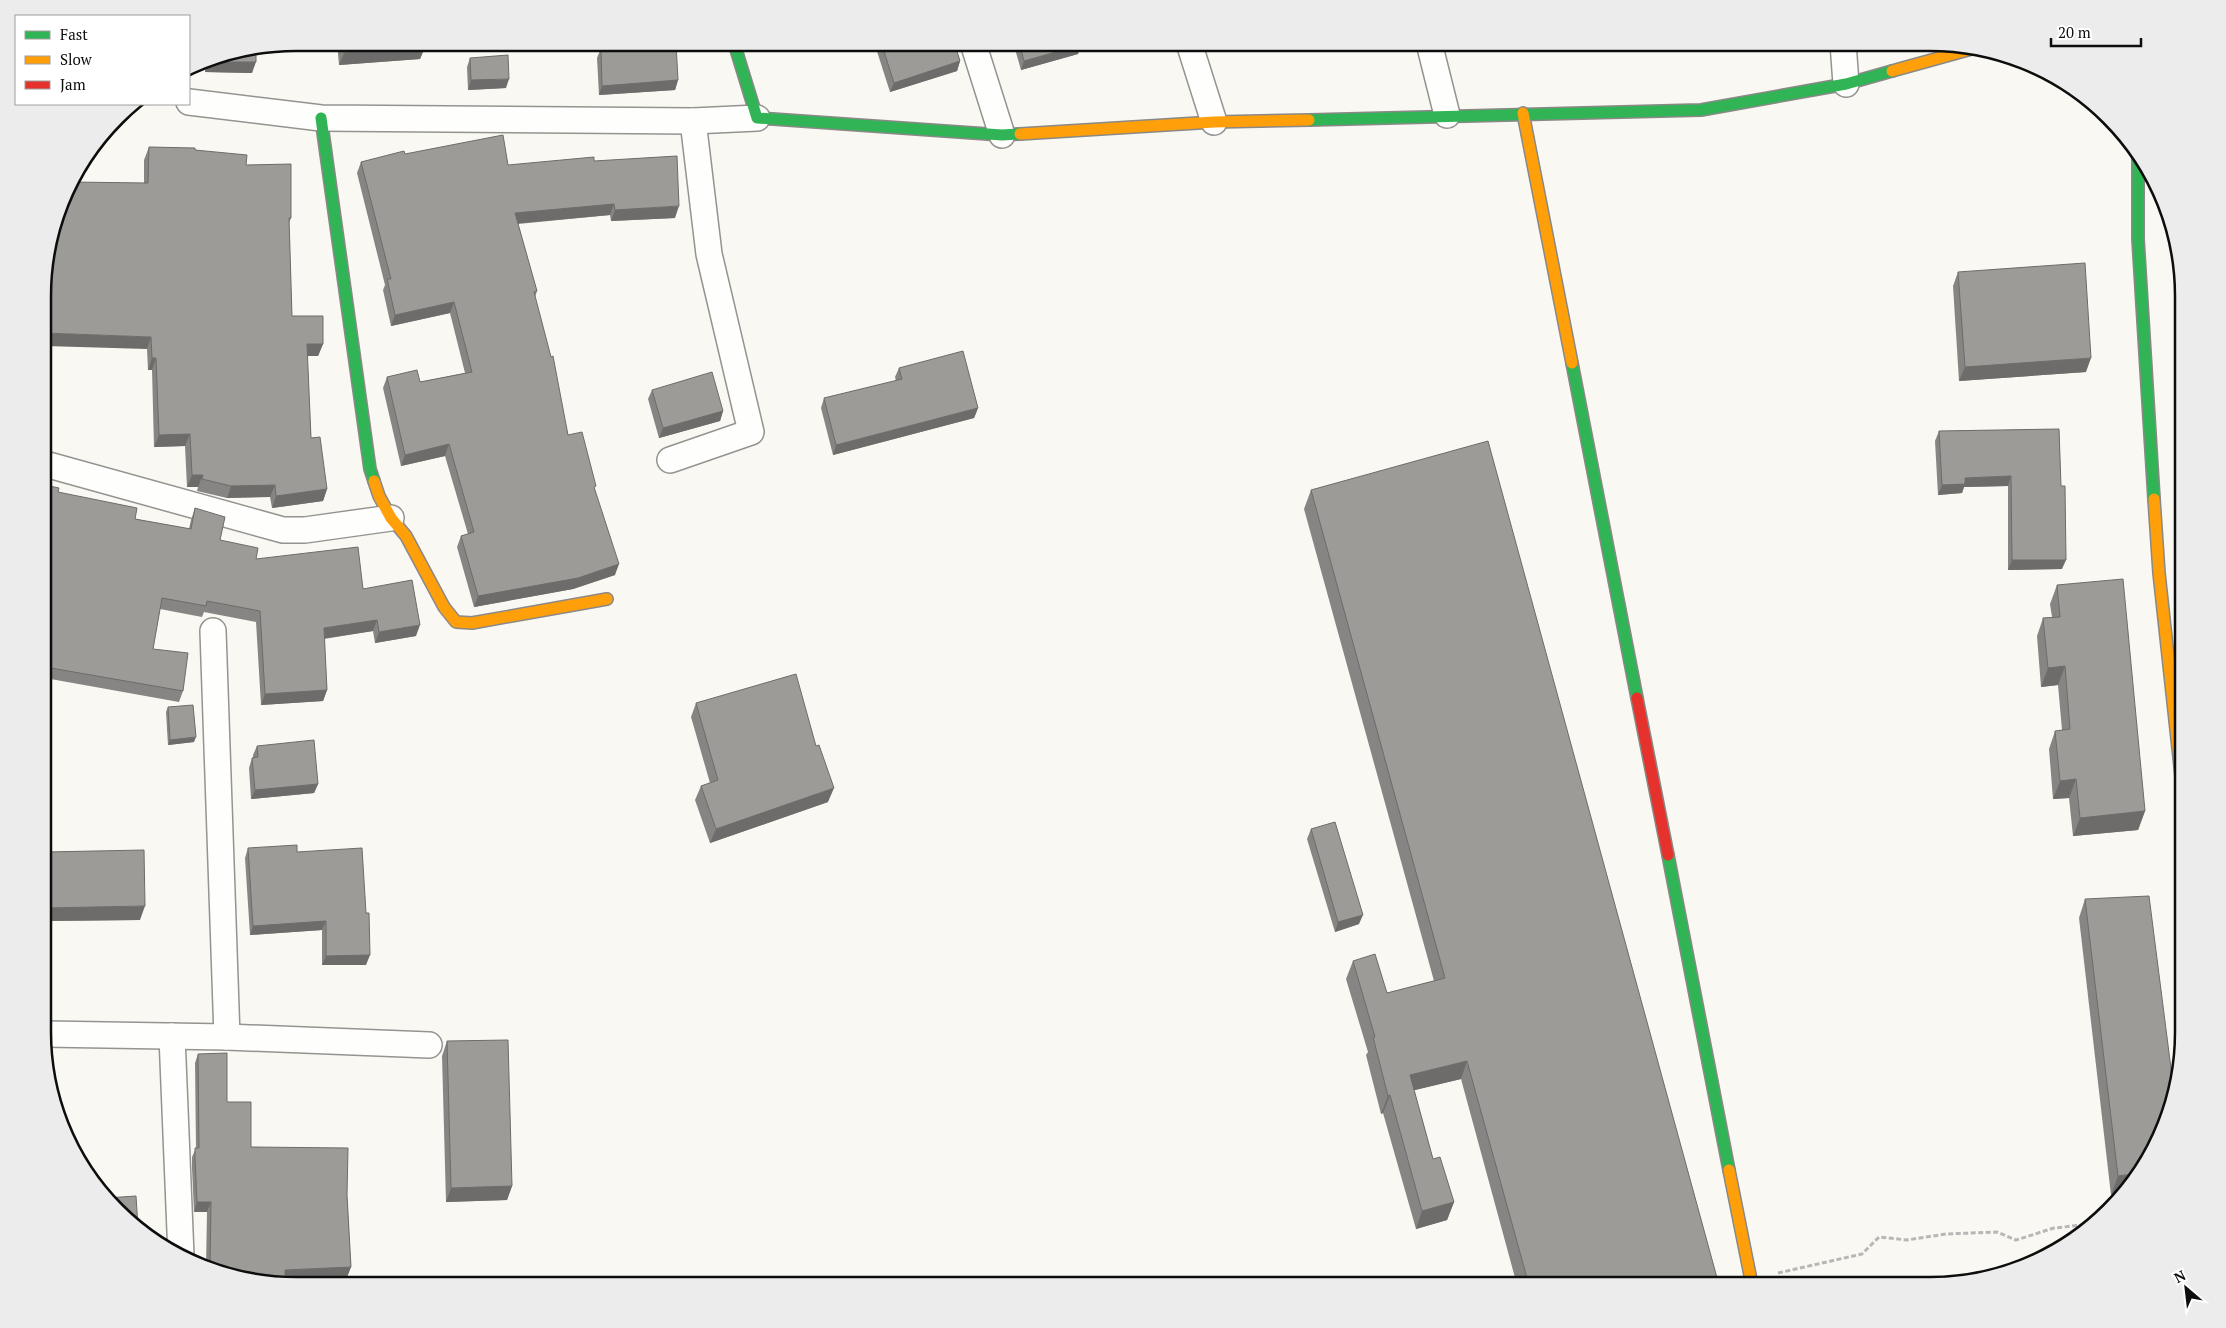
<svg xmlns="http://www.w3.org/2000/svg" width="2226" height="1328" viewBox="0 0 2226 1328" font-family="'PT Serif',serif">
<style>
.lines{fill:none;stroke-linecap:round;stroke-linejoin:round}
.street-casing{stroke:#949390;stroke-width:28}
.fast-casing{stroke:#8a8987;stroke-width:14}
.slow-casing{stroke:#8a8987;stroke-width:14}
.jam-casing{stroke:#8a8987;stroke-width:14}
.path{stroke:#b8b7b6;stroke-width:3;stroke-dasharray:5 2.5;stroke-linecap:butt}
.street{stroke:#fefefd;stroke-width:25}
.fast{stroke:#30b455;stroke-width:11}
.slow{stroke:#ff9f0a;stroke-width:11}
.jam{stroke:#e5322d;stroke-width:11}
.wall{fill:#878583}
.shaded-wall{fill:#6e6c6a}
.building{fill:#9d9b98;stroke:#6e6c6a}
.rim{fill:none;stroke:#0d0d0d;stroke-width:2.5}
</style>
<rect width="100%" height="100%" fill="#faf8f2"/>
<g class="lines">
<g class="street-casing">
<g id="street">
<path d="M 973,43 L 1002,135"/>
<path d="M 1189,43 L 1214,122"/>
<path d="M 1429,43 L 1447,115"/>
<path d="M 1843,43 L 1846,84"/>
<path d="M 189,102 L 321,118 L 693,121 L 757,118"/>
<path d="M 670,460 L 751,432 L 709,254 L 693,121"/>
<path d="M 45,464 L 283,530 L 305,530 L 391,518"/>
<path d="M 213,631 L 227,1037"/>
<path d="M 45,1034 L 227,1037 L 429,1045"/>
<path d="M 172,1036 L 181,1256"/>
</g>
</g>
<g class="fast-casing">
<g id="fast">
<path d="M 734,43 L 757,118 L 1002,135 L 1020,134"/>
<path d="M 321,118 L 370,469 L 374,481"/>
<path d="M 1309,120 L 1701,110 L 1846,84 L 1892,71"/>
<path d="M 2138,155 L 2138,239 L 2154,499"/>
<path d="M 1572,363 L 1637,698"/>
<path d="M 1668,855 L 1729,1170"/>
</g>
</g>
<g class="slow-casing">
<g id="slow">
<path d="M 1892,71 L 1975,48"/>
<path d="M 1523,113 L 1572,363"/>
<path d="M 1020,134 L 1214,122 L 1309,120"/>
<path d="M 374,481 L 379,496 L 391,518 L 406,536 L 444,607 L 456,622 L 472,623 L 607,599"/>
<path d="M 2154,499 L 2159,573 L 2183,794"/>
<path d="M 1729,1170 L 1752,1285"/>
</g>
</g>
<g class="jam-casing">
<path id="jam" d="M 1637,698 L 1668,855"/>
</g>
<path class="path" d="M 1778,1273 L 1862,1254 L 1879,1237 L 1907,1240 L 1946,1234 L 1997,1232 L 2016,1240 L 2054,1228 L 2092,1224"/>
<use href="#street" class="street"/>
<use href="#fast" class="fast"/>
<use href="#slow" class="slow"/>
<use href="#jam" class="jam"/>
</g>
<g class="wall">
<path d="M 337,42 L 446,42 L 425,47 L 420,59 L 339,65 Z"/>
<path d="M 811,42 L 835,42 L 813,49 Z"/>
<path d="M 874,42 L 954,42 L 960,61 L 957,71 L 890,92 Z"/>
<path d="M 1013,42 L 1085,42 L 1081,44 L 1078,54 L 1021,70 Z"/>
<path d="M 601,48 L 678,80 L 675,90 L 599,95 L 597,58 Z"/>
<path d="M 256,50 L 252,73 L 205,72 L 206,60 Z"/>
<path d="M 470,58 L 506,88 L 468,90 L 467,67 Z"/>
<path d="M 149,147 L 195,150 L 246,165 L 291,218 L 289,223 L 292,316 L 323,344 L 318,356 L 307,356 L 311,438 L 327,489 L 323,501 L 272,508 L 270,497 L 227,498 L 197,491 L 198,487 L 187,487 L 185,446 L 154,447 L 152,370 L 148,370 L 147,349 L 144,183 L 144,160 Z"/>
<path d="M 405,154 L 508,165 L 675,218 L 611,221 L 610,215 L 518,224 L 537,291 L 535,297 L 568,435 L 595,490 L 615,575 L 573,589 L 474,607 L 457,547 L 461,536 L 468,534 L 445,456 L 401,466 L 383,388 L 387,377 L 420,382 L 465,373 L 450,313 L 391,326 L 383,290 L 385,285 L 357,173 L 361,162 Z"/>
<path d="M 1958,272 L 2086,372 L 1959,381 L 1953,286 Z"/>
<path d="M 899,368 L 978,408 L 974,418 L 833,455 L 821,408 L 824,398 L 896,381 L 895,377 Z"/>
<path d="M 652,390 L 723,411 L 720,421 L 659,438 L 648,399 Z"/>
<path d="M 2059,429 L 2062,569 L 2008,570 L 2008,486 L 1964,487 L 1962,493 L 1938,495 L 1935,441 L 1939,431 Z"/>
<path d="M 45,485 L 58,492 L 135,519 L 189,529 L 191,520 L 195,508 L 220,540 L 256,559 L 363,589 L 416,636 L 375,643 L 373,631 L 324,639 L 327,690 L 323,701 L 261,705 L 256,622 L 204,612 L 202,617 L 160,609 L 153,649 L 183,691 L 179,702 L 45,678 Z"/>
<path d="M 1311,490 L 1719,1285 L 1517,1285 L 1461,1079 L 1414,1090 L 1433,1159 L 1454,1202 L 1447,1220 L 1416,1229 L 1383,1113 L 1381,1114 L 1366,1055 L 1368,1052 L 1346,979 L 1353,961 L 1387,993 L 1434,981 L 1304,509 Z"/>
<path d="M 2057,585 L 2145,811 L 2138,830 L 2073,836 L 2069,798 L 2053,799 L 2049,749 L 2055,731 L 2062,730 L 2058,685 L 2041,687 L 2037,636 L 2043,618 L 2052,617 L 2050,604 Z"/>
<path d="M 696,703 L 828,802 L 710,843 L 695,800 L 701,786 L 710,783 L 691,717 Z"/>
<path d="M 168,707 L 194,742 L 168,745 L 166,712 Z"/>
<path d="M 257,746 L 318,784 L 314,793 L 251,799 L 249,768 L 252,758 L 253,758 L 253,755 Z"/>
<path d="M 1311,829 L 1359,924 L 1335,932 L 1307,839 Z"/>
<path d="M 248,848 L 297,852 L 366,913 L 366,965 L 322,965 L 322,930 L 250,935 L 245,858 Z"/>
<path d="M 46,852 L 140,920 L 45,921 L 45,855 Z"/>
<path d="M 2085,899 L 2174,1092 L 2111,1195 L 2079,918 Z"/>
<path d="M 447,1041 L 512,1186 L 507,1200 L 446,1202 L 442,1056 Z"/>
<path d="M 198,1054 L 227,1102 L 251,1147 L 347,1195 L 351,1267 L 347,1277 L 285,1280 L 206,1267 L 207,1212 L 194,1212 L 192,1168 L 192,1157 L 196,1148 L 195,1063 Z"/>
</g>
<g class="shaded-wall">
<path d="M 421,42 L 446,42 L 425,47 L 420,59 L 339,65 L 344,53 Z"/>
<path d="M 816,42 L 835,42 L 813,49 Z"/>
<path d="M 1081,45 L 1078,54 L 1021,70 L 1024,61 Z"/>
<path d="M 960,61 L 957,71 L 890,92 L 894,83 Z"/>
<path d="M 209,62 L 256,62 L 252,73 L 205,72 Z"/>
<path d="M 509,79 L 506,88 L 468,90 L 471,80 Z"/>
<path d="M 678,80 L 675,90 L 599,95 L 602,86 Z"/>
<path d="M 614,204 L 610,215 L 511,224 L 515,213 Z"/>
<path d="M 679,206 L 675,218 L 611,221 L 615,210 Z"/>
<path d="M 454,302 L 450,313 L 391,326 L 395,315 Z"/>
<path d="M 45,333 L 151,337 L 147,349 L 45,346 Z"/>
<path d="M 307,344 L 323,344 L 318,356 L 302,356 Z"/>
<path d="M 152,358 L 156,358 L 152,370 L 148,370 Z"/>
<path d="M 2091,358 L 2086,372 L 1959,381 L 1965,367 Z"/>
<path d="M 978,408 L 974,418 L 833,455 L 836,445 Z"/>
<path d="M 723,411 L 720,421 L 659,438 L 663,428 Z"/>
<path d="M 190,434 L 185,446 L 154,447 L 159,435 Z"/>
<path d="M 449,444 L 445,456 L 401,466 L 405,455 Z"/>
<path d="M 192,475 L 203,475 L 198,487 L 187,487 Z"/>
<path d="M 2011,476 L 2008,486 L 1964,487 L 1962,493 L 1938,495 L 1942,485 L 1965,478 Z"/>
<path d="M 275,485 L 270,497 L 227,498 L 231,486 Z"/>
<path d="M 327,489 L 323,501 L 272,508 L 276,496 Z"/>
<path d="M 2012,560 L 2066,560 L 2062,569 L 2008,570 Z"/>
<path d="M 619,564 L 615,575 L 573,589 L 474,607 L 478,596 Z"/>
<path d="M 377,620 L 373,631 L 320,639 L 324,628 Z"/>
<path d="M 420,625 L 416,636 L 375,643 L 379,632 Z"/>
<path d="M 2065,666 L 2058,685 L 2041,687 L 2048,668 Z"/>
<path d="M 327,690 L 323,701 L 261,705 L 265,694 Z"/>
<path d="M 196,737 L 194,742 L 168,745 L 170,740 Z"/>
<path d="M 2076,779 L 2069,798 L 2053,799 L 2060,781 Z"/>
<path d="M 318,784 L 314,793 L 251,799 L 255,790 Z"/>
<path d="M 834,788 L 828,802 L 710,843 L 716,829 Z"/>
<path d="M 2145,811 L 2138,830 L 2073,836 L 2080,818 Z"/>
<path d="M 145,906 L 140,920 L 45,921 L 45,908 Z"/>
<path d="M 1363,915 L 1359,924 L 1335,932 L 1338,922 Z"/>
<path d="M 326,921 L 322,930 L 250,935 L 253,926 Z"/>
<path d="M 370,955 L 366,965 L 322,965 L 326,956 Z"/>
<path d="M 1467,1061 L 1461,1079 L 1403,1093 L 1410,1075 Z"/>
<path d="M 1390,1095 L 1383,1113 L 1381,1114 L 1388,1096 Z"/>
<path d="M 2139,1173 L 2123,1193 L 2111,1195 L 2118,1176 Z"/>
<path d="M 512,1186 L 507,1200 L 446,1202 L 451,1188 Z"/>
<path d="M 197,1202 L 211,1202 L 207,1212 L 194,1212 Z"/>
<path d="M 1454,1202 L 1447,1220 L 1416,1229 L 1422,1211 Z"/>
<path d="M 351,1267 L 347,1277 L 281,1280 L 285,1270 Z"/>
</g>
<g class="building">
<path d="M 343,42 L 425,42 L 425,46 L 344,53 Z"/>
<path d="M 881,42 L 954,42 L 960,61 L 894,83 Z"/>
<path d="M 1019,42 L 1080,42 L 1081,45 L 1024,61 Z"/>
<path d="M 676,43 L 678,80 L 602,86 L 601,48 Z"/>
<path d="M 256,50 L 256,62 L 209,62 L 209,60 Z"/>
<path d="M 508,55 L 509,79 L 471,80 L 470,58 Z"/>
<path d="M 503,135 L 508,165 L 594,157 L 594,161 L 677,156 L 679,206 L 615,210 L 614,204 L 515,213 L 537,291 L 534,292 L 551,357 L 553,356 L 568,435 L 582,432 L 596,486 L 594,487 L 619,564 L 578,578 L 478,596 L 461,536 L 474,532 L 449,444 L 405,455 L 387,377 L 417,370 L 420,382 L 472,372 L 454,302 L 395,315 L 387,279 L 391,279 L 361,162 L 404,151 L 405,154 Z"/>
<path d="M 149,147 L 195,148 L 195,150 L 247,155 L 246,165 L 291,164 L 291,218 L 289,218 L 292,316 L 323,316 L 323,344 L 307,344 L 311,438 L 320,437 L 327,489 L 276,496 L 275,485 L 231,486 L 202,479 L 203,475 L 192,475 L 190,434 L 159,435 L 156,358 L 152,358 L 151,337 L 45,333 L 45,264 L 69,184 L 71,182 L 148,183 Z"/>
<path d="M 2085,263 L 2091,358 L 1965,367 L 1958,272 Z"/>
<path d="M 963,351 L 978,408 L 836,445 L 824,398 L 902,379 L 899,368 Z"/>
<path d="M 712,372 L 723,411 L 663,428 L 652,390 Z"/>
<path d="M 2059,429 L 2061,486 L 2065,486 L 2066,560 L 2012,560 L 2011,476 L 1965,478 L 1965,484 L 1942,485 L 1939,431 Z"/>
<path d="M 1488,441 L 1719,1285 L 1529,1285 L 1467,1061 L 1410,1075 L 1433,1159 L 1440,1157 L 1454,1202 L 1422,1211 L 1390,1095 L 1388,1096 L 1373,1037 L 1375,1037 L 1353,961 L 1375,954 L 1387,993 L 1445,978 L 1311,490 Z"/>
<path d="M 45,485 L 59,488 L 58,492 L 137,508 L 135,519 L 191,529 L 195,508 L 225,517 L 220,540 L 258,548 L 256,559 L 358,547 L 363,589 L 412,580 L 420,625 L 379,632 L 377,620 L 324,628 L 327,690 L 265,694 L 260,611 L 207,601 L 206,606 L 162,598 L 153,649 L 188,653 L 183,691 L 45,667 Z"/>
<path d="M 2123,579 L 2145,811 L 2080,818 L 2076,779 L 2060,781 L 2055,731 L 2070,729 L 2065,666 L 2048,668 L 2043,618 L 2060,617 L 2057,585 Z"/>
<path d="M 796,674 L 816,746 L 819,745 L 834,788 L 716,829 L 701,786 L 718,780 L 696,703 Z"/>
<path d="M 193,705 L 196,737 L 170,740 L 168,707 Z"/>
<path d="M 314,740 L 318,784 L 255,790 L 252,758 L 258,757 L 257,746 Z"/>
<path d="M 1335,822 L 1363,915 L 1338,922 L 1311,829 Z"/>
<path d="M 297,845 L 297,852 L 362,848 L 366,913 L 369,913 L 370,955 L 326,956 L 326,921 L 253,926 L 248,848 Z"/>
<path d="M 144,850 L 145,906 L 45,908 L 45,863 L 46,862 L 46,852 Z"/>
<path d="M 2149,896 L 2174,1092 L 2170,1113 L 2149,1159 L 2139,1173 L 2118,1176 L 2085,899 Z"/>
<path d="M 508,1040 L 512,1186 L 451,1188 L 447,1041 Z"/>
<path d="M 227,1053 L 227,1102 L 251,1102 L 251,1147 L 348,1148 L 347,1195 L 351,1267 L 285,1270 L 285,1284 L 230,1277 L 207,1267 L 210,1267 L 211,1202 L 197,1202 L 195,1158 L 195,1148 L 199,1148 L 198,1054 Z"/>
<path d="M 58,1117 L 61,1117 L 61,1124 Z"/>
<path d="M 136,1196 L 138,1227 L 117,1211 L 106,1198 Z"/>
</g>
<path d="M0 0H2226V1328H0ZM296 51H1930A245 245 0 0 1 2175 296V1032A245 245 0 0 1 1930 1277H296A245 245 0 0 1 51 1032V296A245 245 0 0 1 296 51Z" fill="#ececec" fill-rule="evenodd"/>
<path class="rim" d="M296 51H1930A245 245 0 0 1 2175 296V1032A245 245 0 0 1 1930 1277H296A245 245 0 0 1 51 1032V296A245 245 0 0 1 296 51Z"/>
<rect x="15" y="15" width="175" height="90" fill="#ffffff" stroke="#9e9e9e"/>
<rect x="25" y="31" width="25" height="8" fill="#30b455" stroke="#9e9e9e"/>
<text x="60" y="40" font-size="15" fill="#0d0d0d">Fast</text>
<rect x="25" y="56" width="25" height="8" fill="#ff9f0a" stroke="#9e9e9e"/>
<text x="60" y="65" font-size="15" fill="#0d0d0d">Slow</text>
<rect x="25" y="81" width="25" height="8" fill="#e5322d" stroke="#9e9e9e"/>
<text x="60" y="90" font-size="15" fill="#0d0d0d">Jam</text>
<g transform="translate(2186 1288) rotate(332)" stroke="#ffffff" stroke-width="4" paint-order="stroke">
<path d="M0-4L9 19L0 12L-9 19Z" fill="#0d0d0d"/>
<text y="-8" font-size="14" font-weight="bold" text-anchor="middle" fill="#0d0d0d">N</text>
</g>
<path d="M2051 38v8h90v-8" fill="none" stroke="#0d0d0d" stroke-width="2.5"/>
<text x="2058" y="38" font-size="15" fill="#0d0d0d" stroke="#ffffff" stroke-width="4" paint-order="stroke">20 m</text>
</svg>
